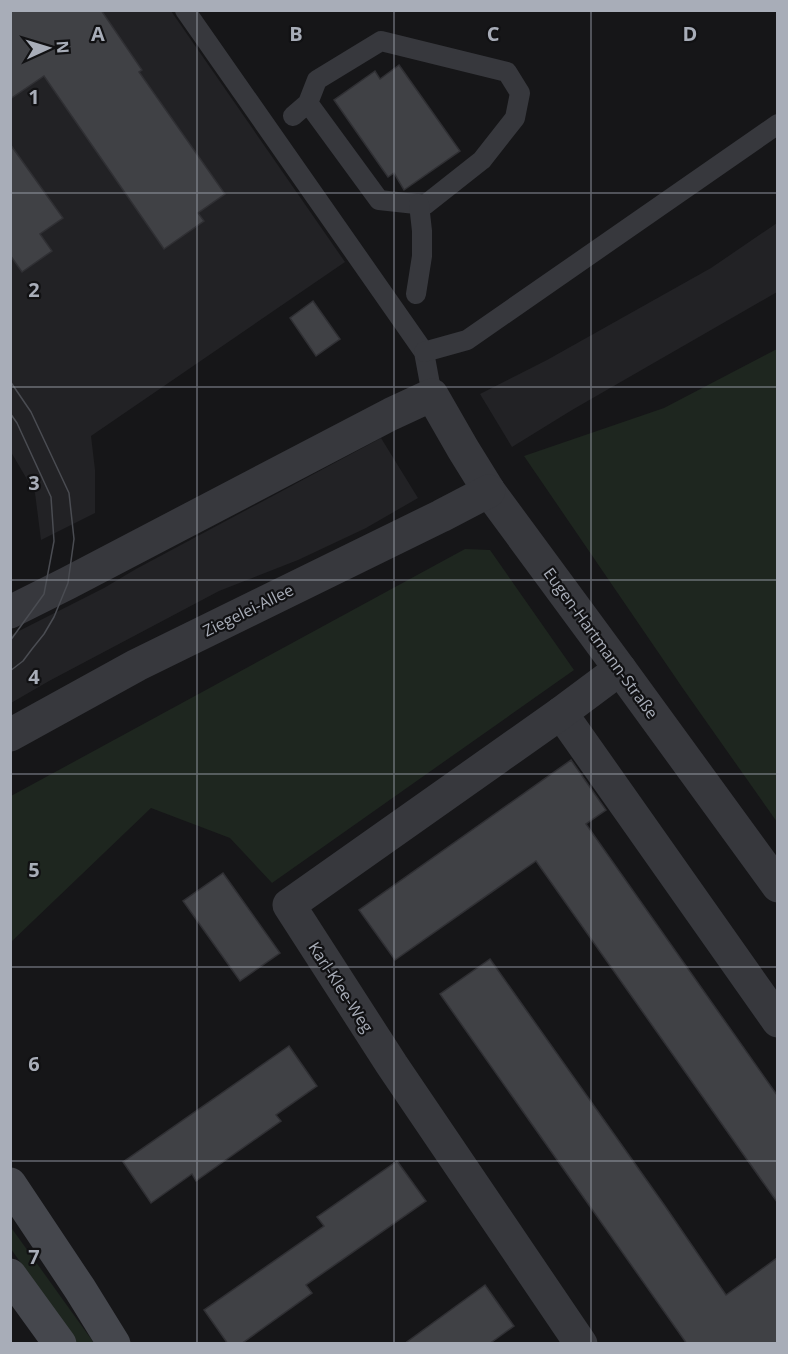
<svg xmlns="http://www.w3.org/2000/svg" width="788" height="1354" viewBox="0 0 788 1354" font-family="'Open Sans',sans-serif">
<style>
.built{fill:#222225}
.green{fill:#1e261f}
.building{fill:#404145;stroke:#303034;stroke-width:1.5}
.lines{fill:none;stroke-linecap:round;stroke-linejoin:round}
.service{stroke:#37383d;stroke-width:20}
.minor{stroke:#37383d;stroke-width:33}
.secondary{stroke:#45474d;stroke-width:33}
.tram{stroke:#4a4c52;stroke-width:1.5}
.grid{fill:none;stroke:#a8adb8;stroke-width:1.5;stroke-opacity:0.55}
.labels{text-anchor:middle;stroke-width:4.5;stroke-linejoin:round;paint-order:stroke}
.street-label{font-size:16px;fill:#a8adb8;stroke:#111113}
.grid-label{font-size:20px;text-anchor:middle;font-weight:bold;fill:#a8adb8;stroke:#111113;stroke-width:4.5;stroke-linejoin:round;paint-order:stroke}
</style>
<rect width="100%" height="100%" fill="#161618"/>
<g class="built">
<path d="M 11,11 L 171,11 L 345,262 L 91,436 L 95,470 L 95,513 L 41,540 L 35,493 L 11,452 Z"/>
<path d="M 777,223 L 777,292 L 572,410 L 512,447 L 480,394 L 547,360 L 711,268 Z"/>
<path d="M 381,438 L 418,498 L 366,528 L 298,560 L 219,591 L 49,681 L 11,703 L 11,635 L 104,588 L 136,569 Z"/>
</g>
<g class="green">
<path d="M 777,349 L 777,822 L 684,690 L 524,456 L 664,408 Z"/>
<path d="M 465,549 L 490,550 L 574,670 L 272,883 L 230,838 L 151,808 L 11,942 L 11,796 Z"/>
<path d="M 10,1226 L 94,1343 L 77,1343 L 11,1249 Z"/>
</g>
<g class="building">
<path d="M 10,10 L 101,10 L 142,70 L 139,72 L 225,194 L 198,213 L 204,221 L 164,249 L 44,76 L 10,99 Z"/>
<path d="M 399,65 L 460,151 L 404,190 L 394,173 L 388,177 L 334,100 L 375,71 L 380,79 Z"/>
<path d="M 10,144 L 63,218 L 40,234 L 52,251 L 22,272 L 10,255 Z"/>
<path d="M 313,301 L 340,339 L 316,356 L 290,318 Z"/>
<path d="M 571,760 L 606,810 L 586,824 L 777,1095 L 777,1202 L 536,861 L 395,960 L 359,910 Z"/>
<path d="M 223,873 L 280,953 L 240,981 L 183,901 Z"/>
<path d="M 490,959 L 665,1206 L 726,1295 L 777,1258 L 777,1344 L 687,1344 L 440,994 Z"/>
<path d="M 289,1046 L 317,1086 L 276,1115 L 281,1121 L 196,1181 L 192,1174 L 151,1203 L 123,1162 Z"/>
<path d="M 397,1161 L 426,1201 L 306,1285 L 312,1293 L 241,1344 L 228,1344 L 204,1310 L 324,1226 L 317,1217 Z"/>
<path d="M 485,1285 L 514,1326 L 489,1344 L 404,1344 Z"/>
</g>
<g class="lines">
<g class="service">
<path d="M 185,10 L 424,352 L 432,395"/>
<path d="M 293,116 L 308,103 L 317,80 L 381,41 L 507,72 L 520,93 L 515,118 L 482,160 L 425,205 L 379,200 L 308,103"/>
<path d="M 416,294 L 422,256 L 422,231 L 419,204"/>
<path d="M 424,352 L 467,340 L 778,124"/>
</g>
<g class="minor">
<path d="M 10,612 L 68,583 L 391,414 L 432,395 L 463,449 L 489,491 L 620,669 L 778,886"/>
<path d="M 561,713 L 778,1021"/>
<path d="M 10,735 L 137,665 L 441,516 L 489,491"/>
<path d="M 581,1344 L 392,1065 L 289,905 L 561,713 L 620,669"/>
</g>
<g class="secondary">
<path d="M 10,1184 L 80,1289 L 114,1344"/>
<path d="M 10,1275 L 60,1344"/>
</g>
<g class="tram">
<path d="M 10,381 L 31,412 L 69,493 L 74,539 L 68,583 L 54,617 L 44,634 L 32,649 L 23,661 L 10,671"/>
<path d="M 10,413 L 17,423 L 51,497 L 54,541 L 44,594 L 10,641"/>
</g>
</g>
<path class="grid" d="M 197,10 L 197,1344M 394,10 L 394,1344M 591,10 L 591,1344M 10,193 L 778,193M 10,387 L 778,387M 10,580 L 778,580M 10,774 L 778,774M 10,967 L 778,967M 10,1161 L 778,1161"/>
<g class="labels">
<g class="street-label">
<text transform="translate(248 610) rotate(-26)" y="6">Ziegelei-Allee</text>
<text transform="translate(601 643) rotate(54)" y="6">Eugen-Hartmann-Straße</text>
<text transform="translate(341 987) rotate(57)" y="6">Karl-Klee-Weg</text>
</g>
</g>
<g class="grid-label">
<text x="98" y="41">A</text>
<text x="296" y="41">B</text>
<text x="493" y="41">C</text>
<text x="690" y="41">D</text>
<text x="34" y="104">1</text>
<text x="34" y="297">2</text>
<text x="34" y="490">3</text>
<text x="34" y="684">4</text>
<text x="34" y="877">5</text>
<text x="34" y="1071">6</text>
<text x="34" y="1264">7</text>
</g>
<rect width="788" height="1354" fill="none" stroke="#a8adb8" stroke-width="24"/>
<g transform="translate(48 48) rotate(86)" stroke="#111113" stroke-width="4.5" paint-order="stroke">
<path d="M0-4.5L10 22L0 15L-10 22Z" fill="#a8adb8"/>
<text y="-9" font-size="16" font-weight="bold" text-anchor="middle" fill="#a8adb8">N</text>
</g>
</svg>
